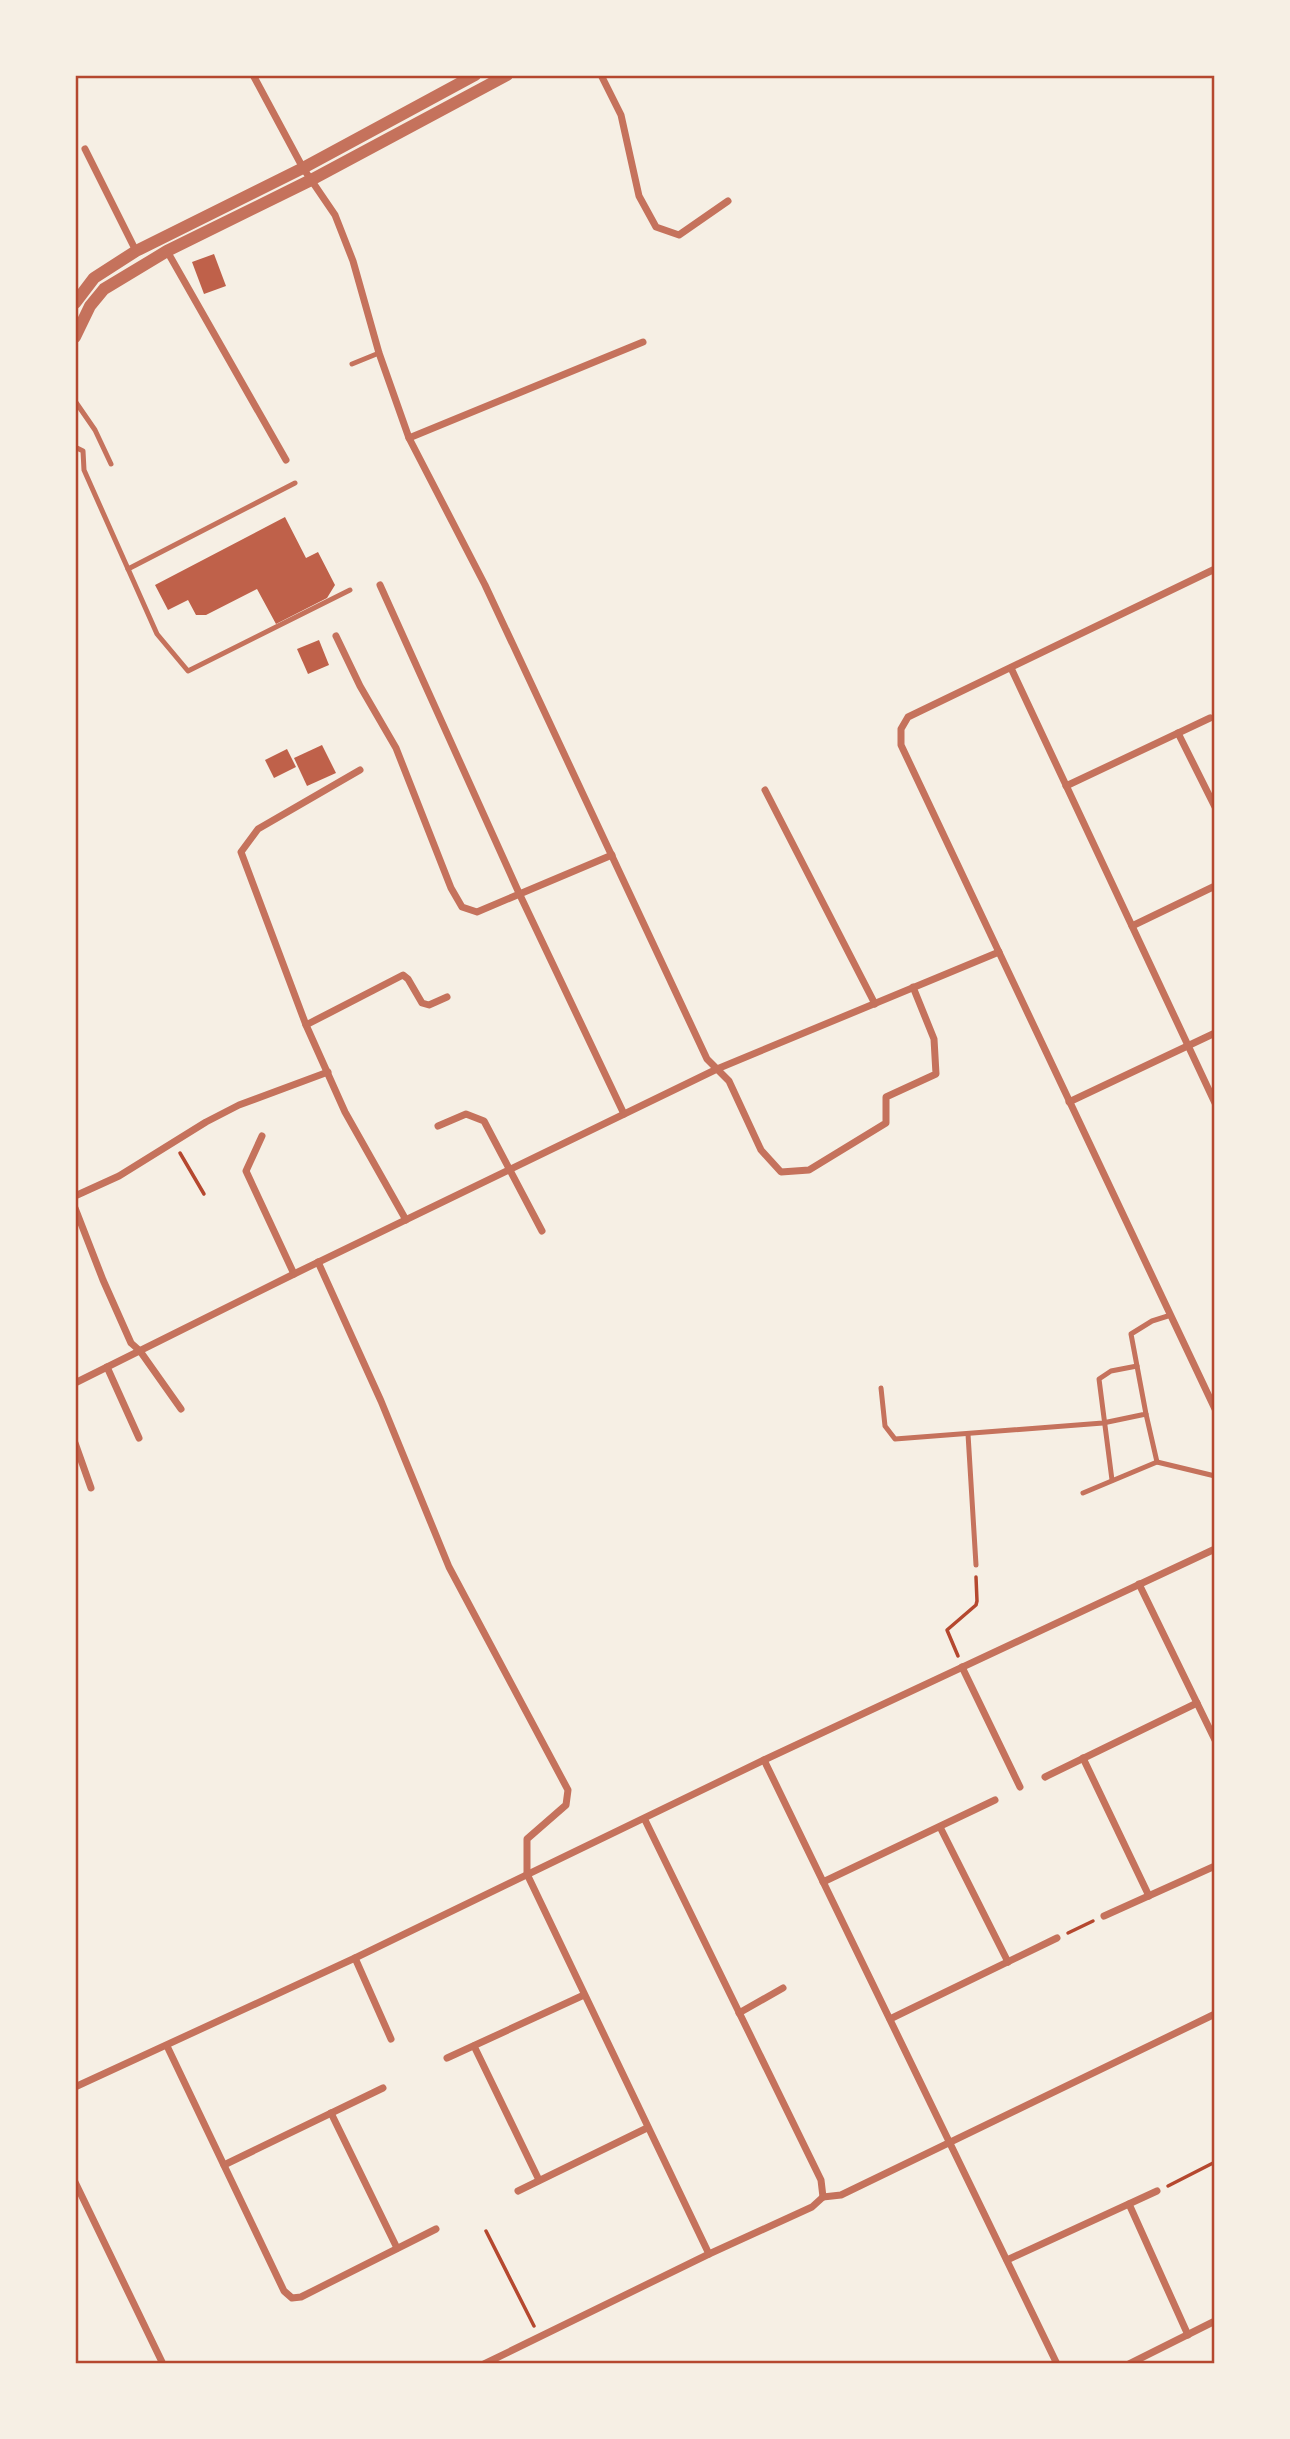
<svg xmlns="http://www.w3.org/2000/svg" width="1290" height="2439" viewBox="0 0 1290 2439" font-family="'Sofia Sans Condensed',sans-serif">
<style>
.building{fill:#bf614a}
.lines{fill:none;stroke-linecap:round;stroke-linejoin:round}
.path{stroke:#b5482f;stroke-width:3.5}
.service{stroke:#c5725c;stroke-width:5}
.minor{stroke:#c5725c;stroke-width:7}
.tertiary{stroke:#c5725c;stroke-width:12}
.neatline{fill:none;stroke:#b5482f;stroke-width:2.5}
</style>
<rect width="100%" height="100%" fill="#f6efe4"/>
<g class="building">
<path d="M 214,254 L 226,286 L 204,294 L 192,262 Z"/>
<path d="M 285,517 L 306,558 L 318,552 L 335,585 L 327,598 L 276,624 L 257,589 L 206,615 L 196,615 L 188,600 L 168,610 L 155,585 Z"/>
<path d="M 319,640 L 329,665 L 308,674 L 297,649 Z"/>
<path d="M 322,745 L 336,773 L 307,786 L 294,758 Z"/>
<path d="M 287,749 L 296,767 L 274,778 L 265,760 Z"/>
</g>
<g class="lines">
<g class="path">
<path d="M 180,1153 L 204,1194"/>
<path d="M 958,1656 L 947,1630 L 976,1605 L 977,1601 L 976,1577"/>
<path d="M 1068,1933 L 1093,1921"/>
<path d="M 1168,2186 L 1215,2162"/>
<path d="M 486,2231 L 534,2326"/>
</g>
<g class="service">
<path d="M 352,364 L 379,353"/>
<path d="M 75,401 L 95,430 L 111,464"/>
<path d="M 75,447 L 83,451 L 84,470 L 157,634 L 188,671 L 350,590"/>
<path d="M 128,569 L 295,483"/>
<path d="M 881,1388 L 885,1426 L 895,1439 L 1103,1423 L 1146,1414 L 1131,1334 L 1152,1321 L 1171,1315"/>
<path d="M 1146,1414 L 1157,1462"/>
<path d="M 968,1434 L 976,1565"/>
<path d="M 1112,1480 L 1099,1379 L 1111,1371 L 1137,1366"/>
<path d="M 1083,1493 L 1157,1462 L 1215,1476"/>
</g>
<g class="minor">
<path d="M 253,75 L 303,168 L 335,215 L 353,261 L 379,353 L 409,438 L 485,585 L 707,1059 L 729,1081 L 761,1150 L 781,1172 L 809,1170 L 886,1123 L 886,1097 L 936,1074 L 934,1039 L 913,987"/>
<path d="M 601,75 L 621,115 L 639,196 L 656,227 L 679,235 L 728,201"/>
<path d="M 85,149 L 136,251"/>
<path d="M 167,251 L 286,460"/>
<path d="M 409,438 L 643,342"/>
<path d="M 1215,569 L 908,717 L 901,729 L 901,745 L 1215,1409"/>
<path d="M 380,585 L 519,893 L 624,1114"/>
<path d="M 336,636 L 360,686 L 396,748 L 451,888 L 462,907 L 477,912 L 612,855"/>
<path d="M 1011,668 L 1215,1103"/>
<path d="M 1178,733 L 1215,807"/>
<path d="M 360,770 L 258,829 L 241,852 L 306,1025 L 345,1112 L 406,1220"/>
<path d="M 1066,786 L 1210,718"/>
<path d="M 765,790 L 875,1004"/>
<path d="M 1132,926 L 1215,886"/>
<path d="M 306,1025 L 403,975 L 408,979 L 422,1003 L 429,1005 L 447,997"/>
<path d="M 1069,1102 L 1215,1033"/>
<path d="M 438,1126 L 466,1114 L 484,1121 L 542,1231"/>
<path d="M 262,1136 L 246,1171 L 294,1274"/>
<path d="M 75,1196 L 119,1176 L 206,1122 L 239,1105 L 328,1072"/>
<path d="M 75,1208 L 103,1280 L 131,1343 L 140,1351 L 181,1409"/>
<path d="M 318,1262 L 381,1401 L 449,1567 L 568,1790 L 566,1805 L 527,1839 L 527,1874 L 709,2254"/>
<path d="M 107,1367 L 139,1438"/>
<path d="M 75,1383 L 294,1274 L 717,1069 L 999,952"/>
<path d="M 75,1443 L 91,1488"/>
<path d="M 1139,1584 L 1215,1740"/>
<path d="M 962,1667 L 1020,1787"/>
<path d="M 1083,1758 L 1149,1896"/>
<path d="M 764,1760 L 1057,2364"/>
<path d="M 1045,1777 L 1197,1703"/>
<path d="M 645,1820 L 821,2180 L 823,2197"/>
<path d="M 940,1827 L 1008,1962"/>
<path d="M 823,1882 L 995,1800"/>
<path d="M 1104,1916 L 1215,1866"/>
<path d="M 355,1958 L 391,2039"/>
<path d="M 739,2013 L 783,1988"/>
<path d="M 890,2019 L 1057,1938"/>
<path d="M 167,2046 L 284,2291 L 292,2298 L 301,2297 L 436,2229"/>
<path d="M 474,2046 L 539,2180"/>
<path d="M 447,2058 L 584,1995"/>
<path d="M 75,2087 L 355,1958 L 764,1760 L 1215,1549"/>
<path d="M 331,2113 L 397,2248"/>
<path d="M 224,2165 L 383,2088"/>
<path d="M 75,2182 L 163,2364"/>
<path d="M 518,2191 L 647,2128"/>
<path d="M 823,2197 L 841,2195 L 1215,2014"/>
<path d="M 1129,2204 L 1188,2335"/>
<path d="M 1007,2260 L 1157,2191"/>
<path d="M 484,2364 L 709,2254 L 812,2207 L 823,2197"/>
<path d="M 1129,2364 L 1215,2321"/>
</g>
<g class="tertiary">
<path d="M 75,303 L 94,278 L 136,251 L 303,168 L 475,75"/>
<path d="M 75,337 L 90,306 L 104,289 L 167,251 L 311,180 L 507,75"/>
</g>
</g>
<rect width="1290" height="2439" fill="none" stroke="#f6efe4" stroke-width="154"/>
<rect x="77" y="77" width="1136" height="2285" class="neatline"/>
</svg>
